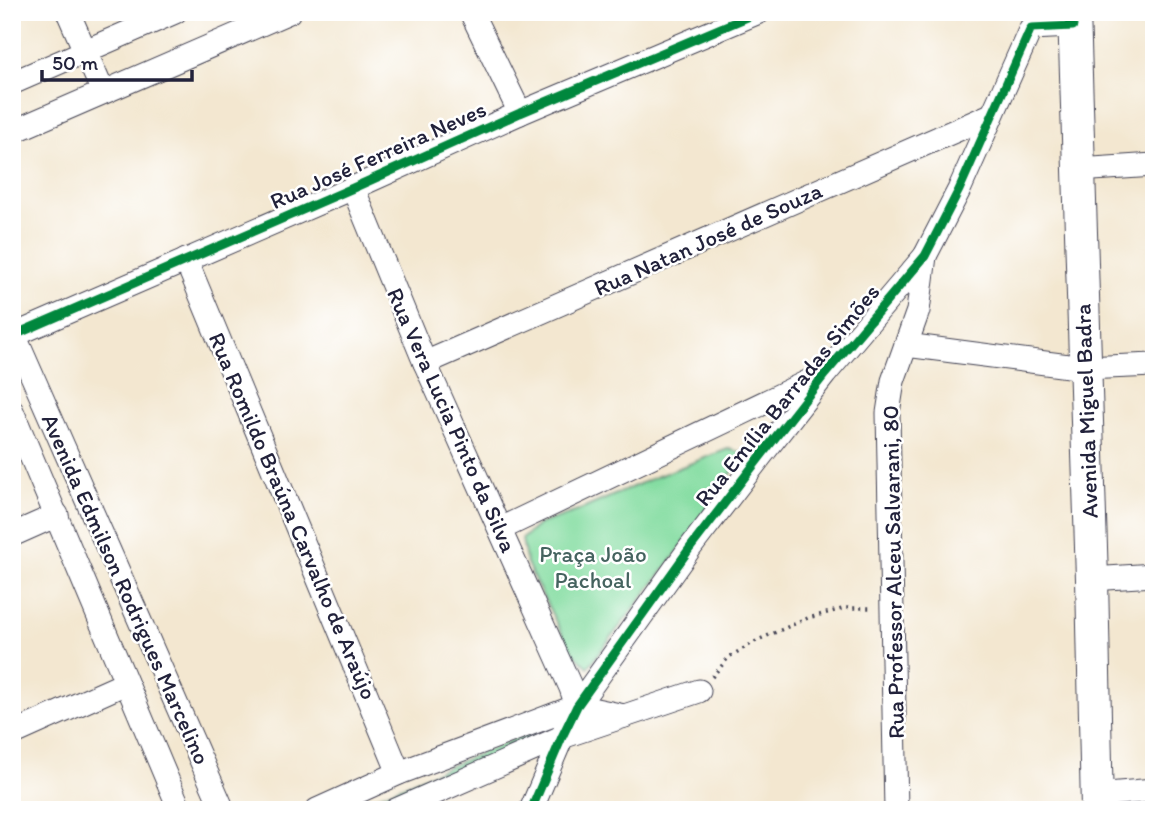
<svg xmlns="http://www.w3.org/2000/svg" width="1166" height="822" viewBox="0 0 1166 822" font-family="Itim,sans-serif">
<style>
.green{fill:#85dda2;stroke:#54806e;stroke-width:2}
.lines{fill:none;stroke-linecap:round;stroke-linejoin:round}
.street-casing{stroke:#414051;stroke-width:25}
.secondary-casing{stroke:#414051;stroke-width:34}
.path{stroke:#414051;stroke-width:3.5;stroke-dasharray:2 5;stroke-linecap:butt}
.street{stroke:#fff;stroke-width:23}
.secondary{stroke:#fff;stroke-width:32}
.cycleway-casing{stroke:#fff;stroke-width:13}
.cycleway{stroke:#00873e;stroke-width:9}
.labels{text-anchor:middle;stroke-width:5;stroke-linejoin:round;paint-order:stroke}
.street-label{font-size:23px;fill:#22223b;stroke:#fff}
.park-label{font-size:23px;fill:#45635f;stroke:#fff}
</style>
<rect width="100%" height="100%" fill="#fff"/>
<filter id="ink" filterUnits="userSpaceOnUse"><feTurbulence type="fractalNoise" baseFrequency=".0143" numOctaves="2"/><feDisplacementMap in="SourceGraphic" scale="14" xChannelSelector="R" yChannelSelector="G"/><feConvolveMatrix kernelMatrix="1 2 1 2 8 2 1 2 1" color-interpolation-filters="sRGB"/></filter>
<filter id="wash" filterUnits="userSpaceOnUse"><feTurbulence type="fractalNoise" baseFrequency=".00686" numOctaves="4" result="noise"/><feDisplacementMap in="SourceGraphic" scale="28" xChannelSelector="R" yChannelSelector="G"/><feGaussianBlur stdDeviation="1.57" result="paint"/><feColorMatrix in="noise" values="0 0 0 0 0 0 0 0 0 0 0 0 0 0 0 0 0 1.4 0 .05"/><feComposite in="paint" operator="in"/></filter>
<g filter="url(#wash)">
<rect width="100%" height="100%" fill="#f3e7d0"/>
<g class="green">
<path d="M 728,449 L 744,453 L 735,468 L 677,553 L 588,667 L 570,649 L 536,583 L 526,561 L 522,539 L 539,524 L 578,511 L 653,478 Z"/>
<path d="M 526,734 L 536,735 L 538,740 L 385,810 L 345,810 Z"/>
</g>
</g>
<g filter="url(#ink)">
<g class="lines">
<g class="street-casing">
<g id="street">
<path d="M 68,12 L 103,92"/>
<path d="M 471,12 L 520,113"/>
<path d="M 12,83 L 175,12"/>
<path d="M 12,132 L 289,12"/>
<path d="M 1078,170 L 1154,165"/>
<path d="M 353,188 L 425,363 L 571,688 L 577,706"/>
<path d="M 186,260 L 399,773"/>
<path d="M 12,330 L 223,810"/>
<path d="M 12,336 L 353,188 L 520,113 L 759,12"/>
<path d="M 906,345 L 1084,368 L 1154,365"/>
<path d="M 425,363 L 991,115"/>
<path d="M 12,411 L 180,810"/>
<path d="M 500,529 L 820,376"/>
<path d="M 12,535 L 57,515"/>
<path d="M 1092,579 L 1154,575"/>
<path d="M 12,734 L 126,683"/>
<path d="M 1096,795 L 1154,790"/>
<path d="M 317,810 L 399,773 L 577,706 L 624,716"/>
<path d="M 396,810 L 562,737 L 699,691"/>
<path d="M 531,810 L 562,737 L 577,706 L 690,548 L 760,457 L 825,374 L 925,256 L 959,190 L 1031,28 L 1073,26"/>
<path d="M 896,810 L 888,413 L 893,381 L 918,311 L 925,256"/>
</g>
</g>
<g class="secondary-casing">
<path id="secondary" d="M 1074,12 L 1092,579 L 1097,810"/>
</g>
<path class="path" d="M 712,677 L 729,657 L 758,640 L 808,618 L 846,608 L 871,608"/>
<use href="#street" class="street"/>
<use href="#secondary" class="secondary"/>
<g class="cycleway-casing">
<g id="cycleway">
<path d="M 12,336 L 353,188 L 520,113 L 759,12"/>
<path d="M 531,810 L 562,737 L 577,706 L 690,548 L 760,457 L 825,374 L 925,256 L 959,190 L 1031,28 L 1073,26"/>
</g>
</g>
<use href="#cycleway" class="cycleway"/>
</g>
</g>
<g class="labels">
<g class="street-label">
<text transform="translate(378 155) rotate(-24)" y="8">Rua José Ferreira Neves</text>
<text transform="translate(708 239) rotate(-24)" y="8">Rua Natan José de Souza</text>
<text transform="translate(787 395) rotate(-51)" y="8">Rua Emília Barradas Simões</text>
<text transform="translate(1086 411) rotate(-92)" y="8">Avenida Miguel Badra</text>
<text transform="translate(452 420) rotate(66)" y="8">Rua Vera Lucia Pinto da Silva</text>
<text transform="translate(293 516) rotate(67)" y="8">Rua Romildo Braúna Carvalho de Araújo</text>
<text transform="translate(893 572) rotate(-91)" y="8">Rua Professor Alceu Salvarani, 80</text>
<text transform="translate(126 589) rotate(66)" y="8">Avenida Edmilson Rodrigues Marcelino</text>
</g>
<g class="park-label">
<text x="593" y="562">Praça João<tspan x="593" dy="26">Pachoal</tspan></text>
</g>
</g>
<rect width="1166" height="822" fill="none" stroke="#fff" stroke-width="42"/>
<path d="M42 70v10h150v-10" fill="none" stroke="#22223b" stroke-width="3.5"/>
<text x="52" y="70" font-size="21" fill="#22223b" stroke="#ffffff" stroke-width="5" paint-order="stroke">50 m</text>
</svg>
